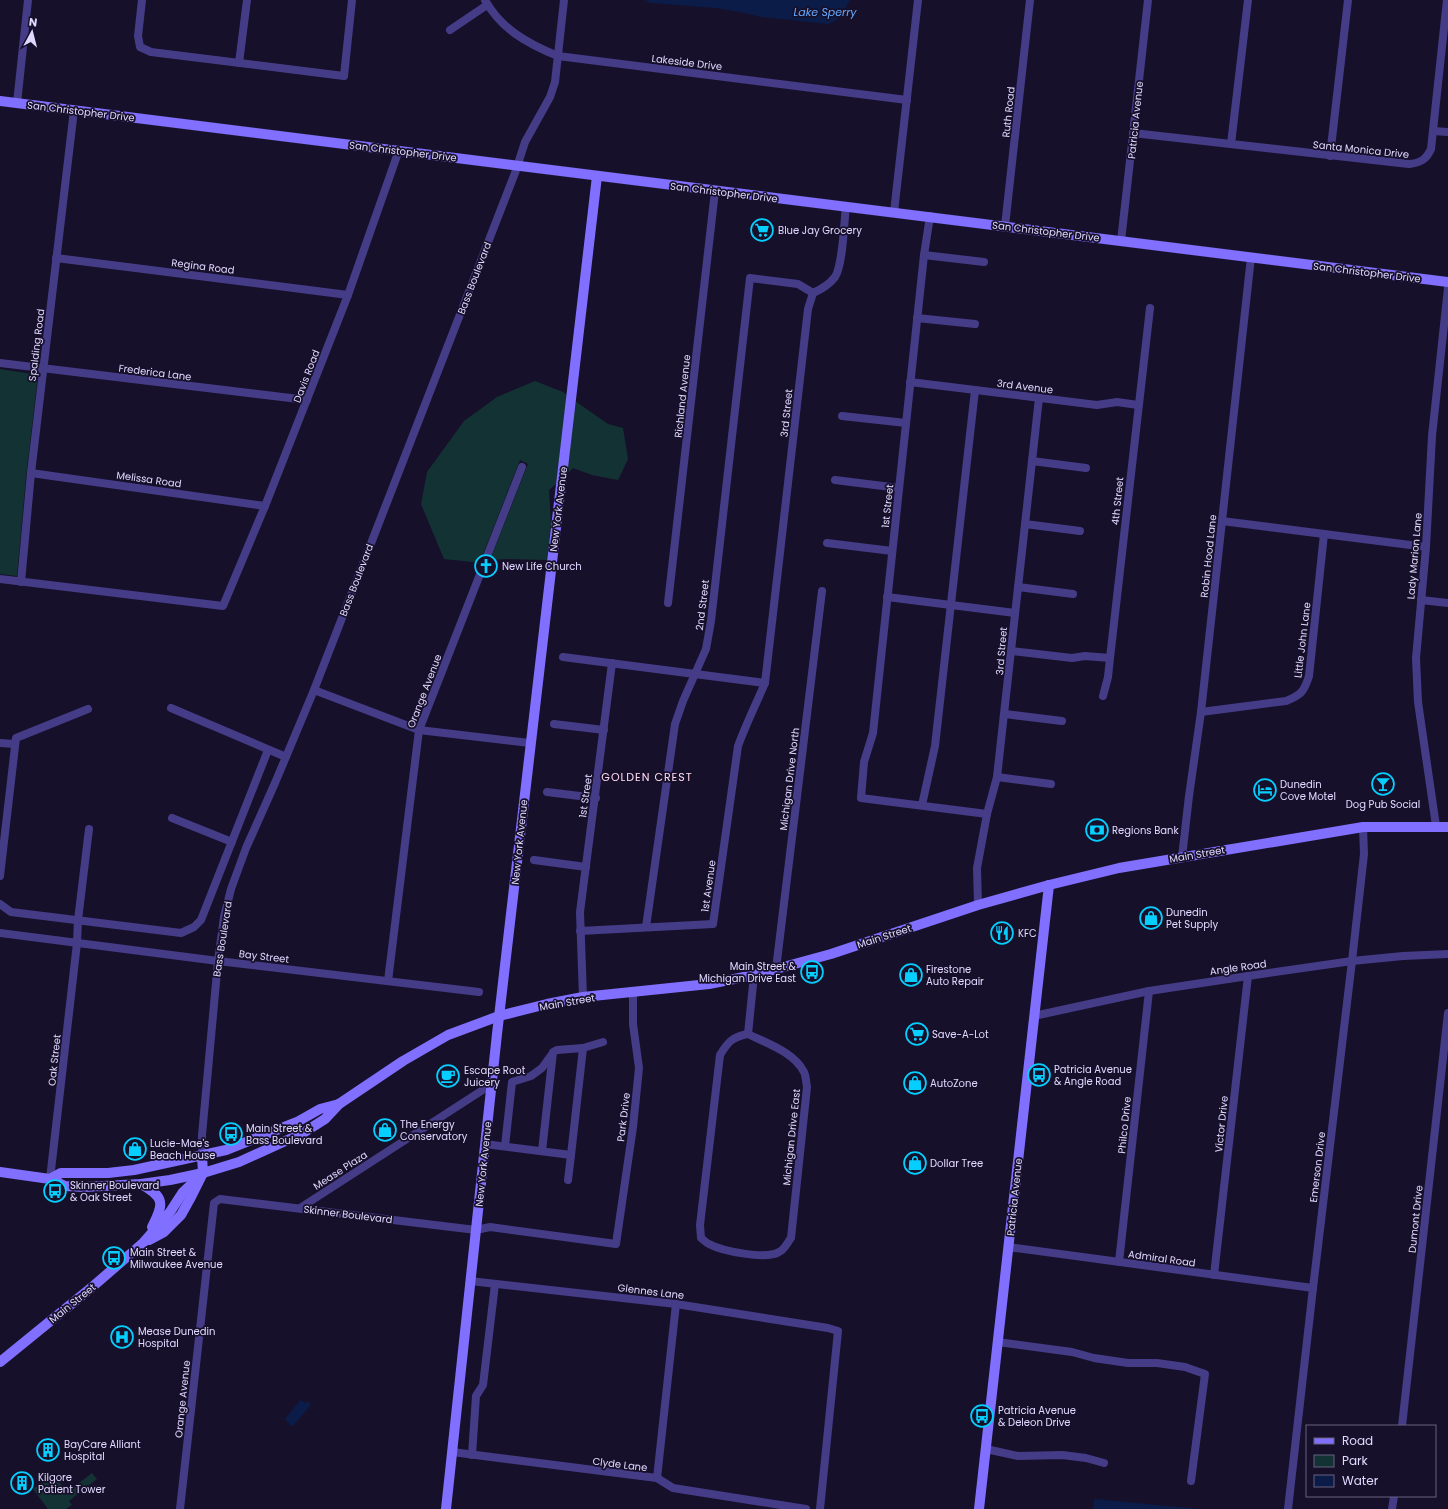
<svg xmlns="http://www.w3.org/2000/svg" width="1448" height="1509" viewBox="0 0 1448 1509" font-family="Poppins,sans-serif">
<style>
.green{fill:#133234}
.water{fill:#0b1c48}
.lines{fill:none;stroke-linecap:round;stroke-linejoin:round}
.street{stroke:#453c88;stroke-width:8}
.secondary{stroke:#8170ff;stroke-width:10}
.labels{text-anchor:middle;stroke-width:3.5;stroke-linejoin:round;paint-order:stroke}
.street-label{font-size:10px;fill:#e1d9ff;stroke:#17102a}
.poi-label{font-size:10px;fill:#e1d9ff;stroke:#17102a;text-anchor:start}
.water-label{font-size:11px;font-style:italic;fill:#67abff;stroke:#17102a}
.neighbourhood-label{font-size:11px;letter-spacing:1px;fill:#ffdbef;stroke:#17102a}
</style>
<rect width="100%" height="100%" fill="#17102a"/>
<g class="green">
<path d="M 0,369 L 38,375 L 26,477 L 17,576 L 0,574 Z"/>
<path d="M 535,381 L 563,392 L 567,395 L 556,484 L 549,490 L 551,523 L 547,560 L 508,559 L 490,560 L 528,464 L 520,460 L 480,562 L 472,562 L 444,559 L 421,504 L 427,472 L 464,421 L 497,397 Z"/>
<path d="M 575,401 L 608,424 L 623,428 L 628,459 L 618,480 L 592,475 L 573,468 L 567,474 Z"/>
<path d="M 92,1473 L 97,1479 L 69,1501 L 72,1505 L 66,1509 L 48,1509 L 33,1489 L 53,1474 L 67,1492 Z"/>
</g>
<g class="water">
<path d="M 645,0 L 850,0 C 844,11 841,20 828,24 L 761,17 L 740,12 L 716,8 L 650,3 Z"/>
<path d="M 300,1400 L 306,1403 L 308,1401 L 311,1405 L 293,1426 L 291,1426 L 285,1419 Z"/>
<path d="M 1094,1499 L 1199,1509 L 1093,1509 Z"/>
</g>
<g class="lines">
<g class="street">
<path d="M 142,0 L 138,36 L 140,47 L 151,52 L 344,76 L 352,0"/>
<path d="M 485,0 C 501,29 528,44 558,56 L 907,100"/>
<path d="M 450,30 L 487,5"/>
<path d="M 239,63 L 247,0"/>
<path d="M 17,103 L 28,0"/>
<path d="M 1433,131 L 1448,132"/>
<path d="M 1133,133 L 1409,164 C 1420,163 1426,160 1431,149 L 1447,0"/>
<path d="M 1231,144 L 1248,0"/>
<path d="M 1330,156 L 1348,0"/>
<path d="M 894,212 L 918,0"/>
<path d="M 930,216 L 924,255 L 873,733 L 864,762 L 861,798 L 987,814"/>
<path d="M 1005,226 L 1030,0"/>
<path d="M 1121,241 L 1148,0"/>
<path d="M 924,255 L 984,262"/>
<path d="M 56,258 L 348,295"/>
<path d="M 917,318 L 975,324"/>
<path d="M 0,363 L 307,400"/>
<path d="M 910,382 L 1097,405 L 1117,402 L 1138,405"/>
<path d="M 842,416 L 906,423"/>
<path d="M 1032,461 L 1086,468"/>
<path d="M 31,473 L 265,506"/>
<path d="M 835,480 L 899,488"/>
<path d="M 1222,521 L 1426,547"/>
<path d="M 1025,524 L 1080,531"/>
<path d="M 827,543 L 892,551"/>
<path d="M 0,579 L 223,606 L 265,506 L 348,295 L 399,150"/>
<path d="M 21,582 L 31,473 L 74,110"/>
<path d="M 1018,587 L 1073,594"/>
<path d="M 887,597 L 1015,613"/>
<path d="M 1421,600 L 1448,603"/>
<path d="M 668,603 L 715,191"/>
<path d="M 1012,651 L 1072,658 L 1085,656 L 1110,658"/>
<path d="M 563,657 L 765,683"/>
<path d="M 314,690 L 419,730 L 530,743"/>
<path d="M 1103,696 L 1108,677 L 1110,658 L 1150,308"/>
<path d="M 171,708 L 286,757"/>
<path d="M 1201,712 L 1286,701 C 1301,695 1304,692 1309,676 L 1324,534"/>
<path d="M 1005,714 L 1062,721"/>
<path d="M 554,724 L 604,730"/>
<path d="M 0,743 L 15,744"/>
<path d="M 997,777 L 1051,784"/>
<path d="M 547,792 L 596,798"/>
<path d="M 922,805 L 935,746 L 975,390"/>
<path d="M 172,818 L 232,842"/>
<path d="M 1436,826 L 1418,702 L 1416,658 L 1426,547 L 1432,436 L 1448,288"/>
<path d="M 1182,857 L 1189,796 L 1201,712 L 1251,257"/>
<path d="M 534,860 L 586,867"/>
<path d="M 0,876 L 16,738 L 88,709"/>
<path d="M 0,904 L 11,912 L 181,933 L 194,927 L 201,920 L 268,750"/>
<path d="M 978,905 L 977,868 L 987,814 L 997,777 L 1039,398"/>
<path d="M 646,927 L 675,724 L 683,701 L 706,649 L 711,621 L 750,278 L 798,284 L 813,293"/>
<path d="M 580,931 L 713,924 L 738,746 C 746,724 756,704 765,683 L 808,309 L 813,293 C 822,289 829,285 835,277 C 843,265 844,222 846,206"/>
<path d="M 0,933 L 218,961 L 479,992"/>
<path d="M 776,969 L 822,591"/>
<path d="M 388,981 L 419,730 L 522,467"/>
<path d="M 583,997 L 580,912 L 612,663"/>
<path d="M 1034,1016 L 1149,991 L 1248,976 L 1352,961 L 1403,956 L 1448,954"/>
<path d="M 748,1034 C 766,1043 794,1052 804,1072 C 806,1076 806,1082 807,1087 L 791,1238 C 787,1243 785,1249 779,1252 C 766,1260 722,1251 709,1244 C 706,1243 704,1240 701,1238 L 700,1225 L 720,1055 C 728,1042 732,1037 748,1034 Z"/>
<path d="M 748,1034 L 754,975"/>
<path d="M 583,1048 L 603,1042"/>
<path d="M 485,1144 L 571,1155 L 583,1048 L 557,1050 L 553,1052 L 542,1151"/>
<path d="M 505,1146 L 512,1082 L 531,1076 L 542,1068 L 552,1054"/>
<path d="M 202,1156 L 202,1135 L 218,961 L 224,917 L 231,889 L 246,848 L 275,783 L 314,690 L 515,173 L 525,142 L 550,97 L 555,82 L 564,0"/>
<path d="M 50,1179 L 77,943 L 78,920 L 89,829"/>
<path d="M 568,1180 L 571,1155"/>
<path d="M 300,1208 L 492,1084"/>
<path d="M 1008,1247 L 1313,1288"/>
<path d="M 1119,1262 L 1149,991"/>
<path d="M 1214,1275 L 1248,976"/>
<path d="M 470,1281 L 676,1304 L 828,1328 L 838,1331 L 820,1509"/>
<path d="M 998,1342 L 1072,1352 L 1094,1358 L 1128,1363 L 1157,1363 L 1185,1367 L 1205,1374 L 1191,1481"/>
<path d="M 1402,1426 L 1448,1013"/>
<path d="M 986,1449 L 1018,1456 L 1062,1455 L 1086,1458 L 1104,1463"/>
<path d="M 452,1452 L 657,1478 L 673,1488 L 806,1509"/>
<path d="M 472,1455 L 476,1396 L 483,1385 L 495,1284"/>
<path d="M 657,1478 L 676,1304"/>
<path d="M 180,1509 L 214,1203 L 220,1199 L 476,1230 L 490,1227 L 616,1244 L 633,1127 L 639,1068 L 633,1024 L 633,993"/>
<path d="M 1288,1509 L 1313,1288 L 1352,961 L 1364,854 L 1363,827"/>
<path d="M 1392,1509 L 1394,1496"/>
</g>
<g class="secondary">
<path d="M 0,101 L 1448,282"/>
<path d="M 0,1172 L 50,1179 L 65,1186 L 84,1187 L 141,1184 L 170,1180 L 203,1173 L 239,1162 L 303,1133 L 325,1119 L 339,1104 L 403,1061 L 448,1035 L 499,1016 L 547,1004 L 583,997 L 709,984 L 754,975 L 831,954 L 978,905 L 1049,885 L 1119,868 L 1363,827 L 1448,827"/>
<path d="M 50,1179 L 61,1173 L 108,1173 L 134,1170 L 226,1150 L 297,1122 L 320,1109 L 339,1104"/>
<path d="M 141,1184 C 165,1197 164,1204 152,1227"/>
<path d="M 149,1240 L 164,1232 L 181,1215 L 191,1197 L 203,1173 L 202,1156"/>
<path d="M 0,1362 L 91,1288 L 143,1243 L 170,1212 L 183,1192 L 203,1173"/>
<path d="M 446,1509 L 497,1034 L 597,176"/>
<path d="M 979,1509 L 1049,885"/>
</g>
</g>
<defs>
<g id="supermarket-ring" transform="scale(1.15)"><circle r="9.5" fill="#17102a" stroke="#06cfff" stroke-width="1.5"/><path d="M-6-5.5h2.5l.6 2H6L4.5 2H-2.5L-4.4-4H-6ZM-1.5 3.2a1.3 1.3 0 1 0 .1 0ZM3 3.2a1.3 1.3 0 1 0 .1 0Z" fill="#06cfff"/></g>
<g id="church-ring" transform="scale(1.15)"><circle r="9.5" fill="#17102a" stroke="#06cfff" stroke-width="1.5"/><path d="M-1.2-6h2.4v3.5h3.3v2.4h-3.3V6h-2.4V-.1h-3.3v-2.4h3.3Z" fill="#06cfff"/></g>
<g id="bar-ring" transform="scale(1.15)"><circle r="9.5" fill="#17102a" stroke="#06cfff" stroke-width="1.5"/><path d="M-6-5H6L.8 .8V4.5H3.5V6h-7V4.5H-.8V.8Z" fill="#06cfff"/></g>
<g id="hotel-ring" transform="scale(1.15)"><circle r="9.5" fill="#17102a" stroke="#06cfff" stroke-width="1.5"/><path d="M-6-4.5h1.5V1H6V5H4.5V3h-9V5H-6ZM-4 0a1.8 1.8 0 1 1 3.6 0ZM.5 0V-2.5h3Q6-2.5 6 0Z" fill="#06cfff"/></g>
<g id="bank-ring" transform="scale(1.15)"><circle r="9.5" fill="#17102a" stroke="#06cfff" stroke-width="1.5"/><path d="M-6-4H6V4H-6ZM0-2.3a2.3 2.3 0 1 0 0 4.6a2.3 2.3 0 1 0 0-4.6Z" fill="#06cfff"/></g>
<g id="shop-ring" transform="scale(1.15)"><circle r="9.5" fill="#17102a" stroke="#06cfff" stroke-width="1.5"/><path d="M-5-2.5h2.3a2.7 3.5 0 0 1 5.4 0H5L5.5 6h-11ZM-1.5-2.5h3a1.5 2.3 0 0 0-3 0Z" fill="#06cfff"/></g>
<g id="restaurant-ring" transform="scale(1.15)"><circle r="9.5" fill="#17102a" stroke="#06cfff" stroke-width="1.5"/><path d="M-5-6h1v4h1v-4h1v4h1v-4h1v5L-1.5 .5V6h-2V.5L-5-1ZM5-6V6H3V1.5H1.5Q1.5-4 5-6Z" fill="#06cfff"/></g>
<g id="bus-ring" transform="scale(1.15)"><circle r="9.5" fill="#17102a" stroke="#06cfff" stroke-width="1.5"/><path d="M-5-6H5V4H4V6H2V4H-2V6H-4V4H-5ZM-3.5-4V0h7V-4ZM-3.5 1.2v1.5H-2V1.2ZM2 1.2v1.5H3.5V1.2Z" fill="#06cfff"/></g>
<g id="cafe-ring" transform="scale(1.15)"><circle r="9.5" fill="#17102a" stroke="#06cfff" stroke-width="1.5"/><path d="M-5.5-4.5H6V0H3Q3 3.5 0 3.5H-2.5Q-5.5 3.5-5.5 0ZM3-3.2v2h1.7v-2ZM-6 4.5H4V6H-6Z" fill="#06cfff"/></g>
<g id="hospital-ring" transform="scale(1.15)"><circle r="9.5" fill="#17102a" stroke="#06cfff" stroke-width="1.5"/><path d="M-5-5h3v3.5h4V-5h3V5h-3V1.5h-4V5h-3Z" fill="#06cfff"/></g>
<g id="building-ring" transform="scale(1.15)"><circle r="9.5" fill="#17102a" stroke="#06cfff" stroke-width="1.5"/><path d="M-4-6H4V6H1V3H-1V6H-4ZM-2.5-4.3h1.7v1.8h-1.7ZM.8-4.3h1.7v1.8H.8ZM-2.5-1h1.7V.8h-1.7ZM.8-1h1.7V.8H.8Z" fill="#06cfff"/></g>
</defs>
<g fill-rule="evenodd">
<use href="#supermarket-ring" x="762" y="230"/>
<use href="#church-ring" x="486" y="566"/>
<use href="#bar-ring" x="1383" y="784"/>
<use href="#hotel-ring" x="1265" y="790"/>
<use href="#bank-ring" x="1097" y="830"/>
<use href="#shop-ring" x="1151" y="918"/>
<use href="#restaurant-ring" x="1002" y="933"/>
<use href="#bus-ring" x="812" y="972"/>
<use href="#shop-ring" x="911" y="975"/>
<use href="#supermarket-ring" x="917" y="1034"/>
<use href="#bus-ring" x="1039" y="1075"/>
<use href="#cafe-ring" x="448" y="1076"/>
<use href="#shop-ring" x="915" y="1083"/>
<use href="#shop-ring" x="385" y="1130"/>
<use href="#bus-ring" x="231" y="1134"/>
<use href="#shop-ring" x="135" y="1149"/>
<use href="#shop-ring" x="915" y="1163"/>
<use href="#bus-ring" x="55" y="1191"/>
<use href="#bus-ring" x="114" y="1258"/>
<use href="#hospital-ring" x="122" y="1337"/>
<use href="#bus-ring" x="982" y="1416"/>
<use href="#building-ring" x="48" y="1450"/>
<use href="#building-ring" x="22" y="1483"/>
</g>
<g class="labels">
<g class="street-label">
<text transform="translate(687 62) rotate(7)" y="4">Lakeside Drive</text>
<text transform="translate(81 111) rotate(7)" y="4">San Christopher Drive</text>
<text transform="translate(1008 112) rotate(-84)" y="4">Ruth Road</text>
<text transform="translate(1135 120) rotate(-84)" y="4">Patricia Avenue</text>
<text transform="translate(1361 149) rotate(6)" y="4">Santa Monica Drive</text>
<text transform="translate(403 151) rotate(7)" y="4">San Christopher Drive</text>
<text transform="translate(724 192) rotate(7)" y="4">San Christopher Drive</text>
<text transform="translate(1046 231) rotate(7)" y="4">San Christopher Drive</text>
<text transform="translate(203 266) rotate(7)" y="4">Regina Road</text>
<text transform="translate(1367 272) rotate(7)" y="4">San Christopher Drive</text>
<text transform="translate(474 278) rotate(-69)" y="4">Bass Boulevard</text>
<text transform="translate(36 345) rotate(-83)" y="4">Spalding Road</text>
<text transform="translate(155 372) rotate(7)" y="4">Frederica Lane</text>
<text transform="translate(306 376) rotate(-69)" y="4">Davis Road</text>
<text transform="translate(1025 386) rotate(7)" y="4">3rd Avenue</text>
<text transform="translate(682 396) rotate(-84)" y="4">Richland Avenue</text>
<text transform="translate(786 413) rotate(-84)" y="4">3rd Street</text>
<text transform="translate(149 479) rotate(8)" y="4">Melissa Road</text>
<text transform="translate(1117 501) rotate(-84)" y="4">4th Street</text>
<text transform="translate(887 506) rotate(-84)" y="4">1st Street</text>
<text transform="translate(558 509) rotate(-83)" y="4">New York Avenue</text>
<text transform="translate(1208 556) rotate(-84)" y="4">Robin Hood Lane</text>
<text transform="translate(1414 556) rotate(-85)" y="4">Lady Marion Lane</text>
<text transform="translate(356 580) rotate(-69)" y="4">Bass Boulevard</text>
<text transform="translate(702 605) rotate(-83)" y="4">2nd Street</text>
<text transform="translate(1302 640) rotate(-83)" y="4">Little John Lane</text>
<text transform="translate(1001 651) rotate(-85)" y="4">3rd Street</text>
<text transform="translate(424 691) rotate(-69)" y="4">Orange Avenue</text>
<text transform="translate(789 779) rotate(-83)" y="4">Michigan Drive North</text>
<text transform="translate(585 796) rotate(-82)" y="4">1st Street</text>
<text transform="translate(519 842) rotate(-84)" y="4">New York Avenue</text>
<text transform="translate(1197 854) rotate(-10)" y="4">Main Street</text>
<text transform="translate(708 886) rotate(-82)" y="4">1st Avenue</text>
<text transform="translate(884 936) rotate(-18)" y="4">Main Street</text>
<text transform="translate(222 939) rotate(-81)" y="4">Bass Boulevard</text>
<text transform="translate(264 956) rotate(7)" y="4">Bay Street</text>
<text transform="translate(1238 967) rotate(-8)" y="4">Angle Road</text>
<text transform="translate(567 1002) rotate(-10)" y="4">Main Street</text>
<text transform="translate(54 1060) rotate(-84)" y="4">Oak Street</text>
<text transform="translate(623 1117) rotate(-83)" y="4">Park Drive</text>
<text transform="translate(1221 1124) rotate(-84)" y="4">Victor Drive</text>
<text transform="translate(1124 1125) rotate(-84)" y="4">Philco Drive</text>
<text transform="translate(791 1137) rotate(-84)" y="4">Michigan Drive East</text>
<text transform="translate(483 1164) rotate(-84)" y="4">New York Avenue</text>
<text transform="translate(1317 1167) rotate(-83)" y="4">Emerson Drive</text>
<text transform="translate(340 1170) rotate(-33)" y="4">Mease Plaza</text>
<text transform="translate(1014 1197) rotate(-84)" y="4">Patricia Avenue</text>
<text transform="translate(348 1214) rotate(7)" y="4">Skinner Boulevard</text>
<text transform="translate(1415 1219) rotate(-84)" y="4">Dumont Drive</text>
<text transform="translate(1162 1258) rotate(8)" y="4">Admiral Road</text>
<text transform="translate(651 1291) rotate(7)" y="4">Glennes Lane</text>
<text transform="translate(72 1303) rotate(-39)" y="4">Main Street</text>
<text transform="translate(182 1399) rotate(-84)" y="4">Orange Avenue</text>
<text transform="translate(620 1464) rotate(7)" y="4">Clyde Lane</text>
</g>
<g class="poi-label">
<text x="778" y="234">Blue Jay Grocery</text>
<text x="502" y="570">New Life Church</text>
<text x="1280" y="788">Dunedin<tspan x="1280" dy="12">Cove Motel</tspan></text>
<text x="1383" y="808" text-anchor="middle">Dog Pub Social</text>
<text x="1112" y="834">Regions Bank</text>
<text x="1166" y="916">Dunedin<tspan x="1166" dy="12">Pet Supply</tspan></text>
<text x="1018" y="937">KFC</text>
<text x="796" y="970" text-anchor="end">Main Street &amp;<tspan x="796" dy="12">Michigan Drive East</tspan></text>
<text x="926" y="973">Firestone<tspan x="926" dy="12">Auto Repair</tspan></text>
<text x="932" y="1038">Save-A-Lot</text>
<text x="1054" y="1073">Patricia Avenue<tspan x="1054" dy="12">&amp; Angle Road</tspan></text>
<text x="464" y="1074">Escape Root<tspan x="464" dy="12">Juicery</tspan></text>
<text x="930" y="1087">AutoZone</text>
<text x="400" y="1128">The Energy<tspan x="400" dy="12">Conservatory</tspan></text>
<text x="246" y="1132">Main Street &amp;<tspan x="246" dy="12">Bass Boulevard</tspan></text>
<text x="150" y="1147">Lucie-Mae's<tspan x="150" dy="12">Beach House</tspan></text>
<text x="930" y="1167">Dollar Tree</text>
<text x="70" y="1189">Skinner Boulevard<tspan x="70" dy="12">&amp; Oak Street</tspan></text>
<text x="130" y="1256">Main Street &amp;<tspan x="130" dy="12">Milwaukee Avenue</tspan></text>
<text x="138" y="1335">Mease Dunedin<tspan x="138" dy="12">Hospital</tspan></text>
<text x="998" y="1414">Patricia Avenue<tspan x="998" dy="12">&amp; Deleon Drive</tspan></text>
<text x="64" y="1448">BayCare Alliant<tspan x="64" dy="12">Hospital</tspan></text>
<text x="38" y="1481">Kilgore<tspan x="38" dy="12">Patient Tower</tspan></text>
</g>
<g class="water-label">
<text x="825" y="16">Lake Sperry</text>
</g>
<g class="neighbourhood-label">
<text x="647" y="781">GOLDEN CREST</text>
</g>
</g>
<rect x="1306" y="1425" width="130" height="72" fill="#17102a" stroke="#68607f"/>
<rect x="1314" y="1438" width="20" height="6" fill="#8170ff" stroke="#68607f"/>
<text x="1342" y="1445" font-size="12" fill="#e1d9ff">Road</text>
<rect x="1314" y="1455" width="20" height="12" fill="#133234" stroke="#68607f"/>
<text x="1342" y="1465" font-size="12" fill="#e1d9ff">Park</text>
<rect x="1314" y="1475" width="20" height="12" fill="#0b1c48" stroke="#68607f"/>
<text x="1342" y="1485" font-size="12" fill="#e1d9ff">Water</text>
<g transform="translate(32 32) rotate(7)" stroke="#17102a" stroke-width="3" paint-order="stroke">
<path d="M0-3L7 15L0 10L-7 15Z" fill="#e1d9ff"/>
<text y="-6" font-size="11" font-weight="bold" text-anchor="middle" fill="#e1d9ff">N</text>
</g>
</svg>
